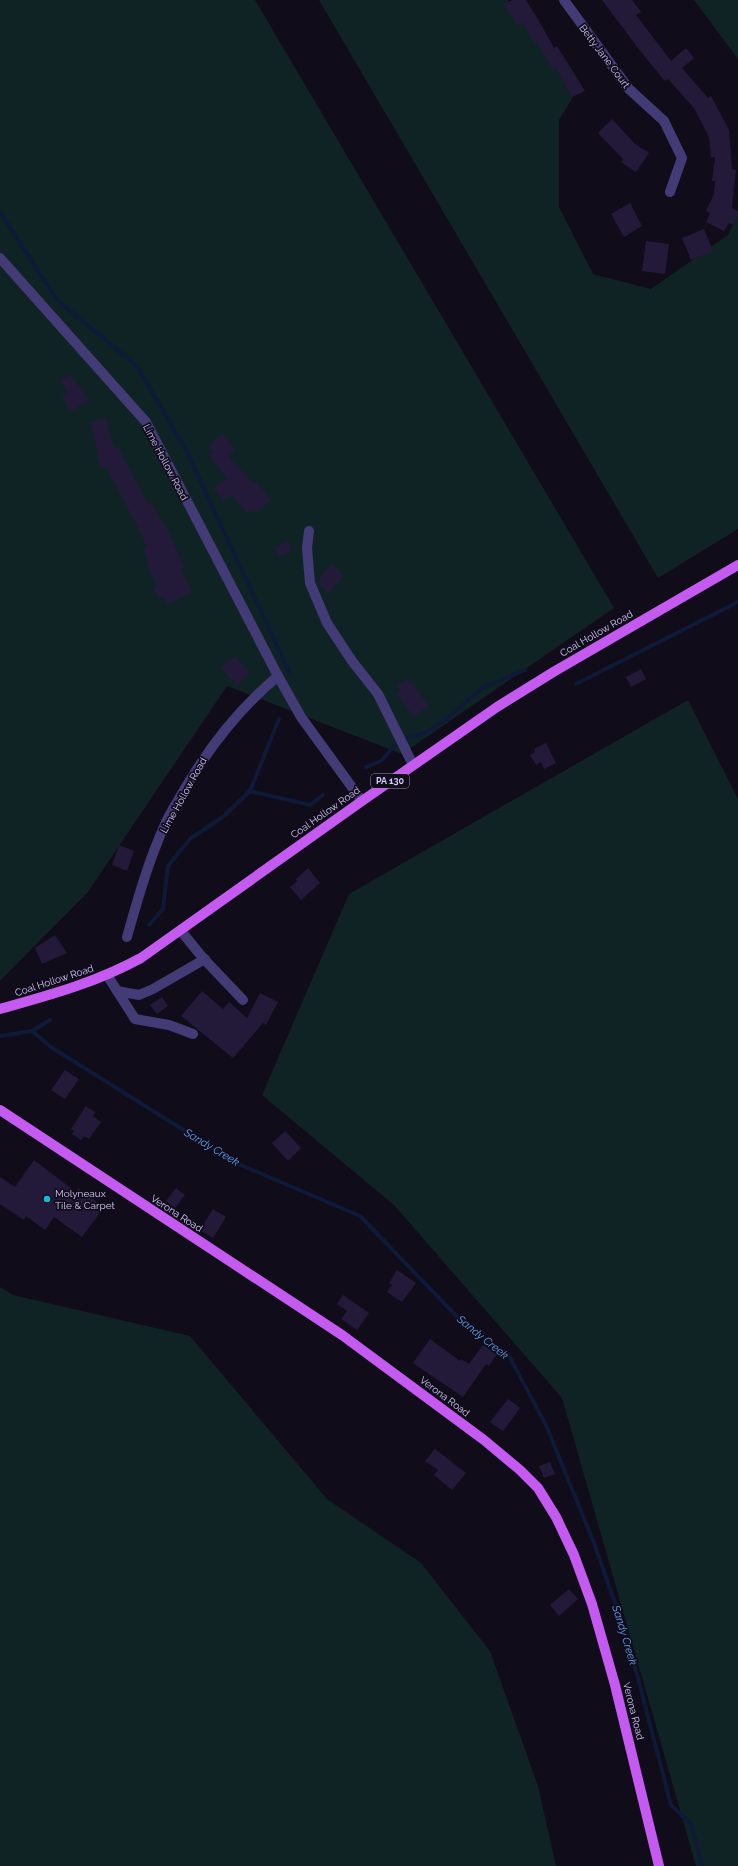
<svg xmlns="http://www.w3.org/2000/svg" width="738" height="1866" viewBox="0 0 738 1866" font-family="Raleway,sans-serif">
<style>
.green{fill:#102324}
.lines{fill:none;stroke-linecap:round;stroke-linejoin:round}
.stream{stroke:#0e1a38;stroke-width:4}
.building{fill:#231a3a}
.minor{stroke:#423b76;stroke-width:10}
.major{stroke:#c55af1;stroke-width:10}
.poi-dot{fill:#12bade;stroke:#100c1a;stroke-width:1.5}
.labels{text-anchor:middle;stroke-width:3.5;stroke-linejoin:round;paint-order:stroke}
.shield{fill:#100c1a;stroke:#9891b8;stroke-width:1}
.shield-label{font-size:9px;font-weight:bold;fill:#d3cafb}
.street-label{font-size:10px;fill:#d3cafb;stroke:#100c1a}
.poi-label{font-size:10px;fill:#d3cafb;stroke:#100c1a;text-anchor:start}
.water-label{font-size:11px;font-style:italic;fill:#60a3f2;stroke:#100c1a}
</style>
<rect width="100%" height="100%" fill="#100c1a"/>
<g class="green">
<path d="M 0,0 L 255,0 L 614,608 L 402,754 L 227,686 L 88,892 L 0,981 Z"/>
<path d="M 319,0 L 508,0 L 575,94 L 559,120 L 559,207 L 593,274 L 651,289 L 728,235 L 738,212 L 738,529 L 658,578 Z"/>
<path d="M 694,0 L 738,0 L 738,59 Z"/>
<path d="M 688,700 L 738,799 L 738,1866 L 696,1866 L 562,1398 L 394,1205 L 262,1095 L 349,894 Z"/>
<path d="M 0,1287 L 13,1295 L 190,1336 L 327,1499 L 421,1563 L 490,1651 L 538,1786 L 556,1866 L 0,1866 Z"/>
</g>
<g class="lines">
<g class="stream">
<path d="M 0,212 L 57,300 L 137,366 L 187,452 L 290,674"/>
<path d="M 576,684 L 738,602"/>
<path d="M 366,767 L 381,761 L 395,745 L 407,738 L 427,732 L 449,717 L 482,688 L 525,670"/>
<path d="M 250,791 L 310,805 L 323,795"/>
<path d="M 149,925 L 163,909 L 168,866 L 190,839 L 224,816 L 250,791 L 279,719"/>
<path d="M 32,1031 L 50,1020"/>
<path d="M 0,1036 L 32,1031 L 51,1047 L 236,1163 L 360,1216 L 466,1326 L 508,1354 L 546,1425 L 594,1543 L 628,1640 L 671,1805 L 691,1824 L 702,1866"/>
</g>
</g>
<g class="building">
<path d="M 512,0 L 526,0 L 538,19 L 554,48 L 557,46 L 585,91 L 572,97 L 556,68 L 553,70 L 537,42 L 535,44 L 523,22 L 518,26 L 504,5 Z"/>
<path d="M 602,0 L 632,0 L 641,12 L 636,15 L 671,61 L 686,48 L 694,58 L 682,68 L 708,98 L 711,96 L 729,130 L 732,169 L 736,170 L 732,208 L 738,211 L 738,215 L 733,225 L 729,223 L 724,231 L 706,222 L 710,213 L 706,211 L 714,194 L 715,181 L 712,181 L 715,157 L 711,158 L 709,137 L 694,108 L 668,79 L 665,81 L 641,52 Z"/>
<path d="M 612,119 L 635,144 L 649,153 L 636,172 L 621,162 L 623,159 L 598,133 Z"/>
<path d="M 630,203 L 642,226 L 624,237 L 611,214 Z"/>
<path d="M 704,229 L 713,251 L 691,260 L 682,238 Z"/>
<path d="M 646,241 L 669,244 L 665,274 L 642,271 Z"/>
<path d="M 70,374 L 89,400 L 71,411 L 62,397 L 68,393 L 60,381 Z"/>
<path d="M 106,418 L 114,448 L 118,447 L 148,505 L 152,503 L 163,523 L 164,522 L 184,567 L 181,569 L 192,593 L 167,604 L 164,597 L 159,599 L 153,588 L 157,586 L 146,563 L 149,561 L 143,550 L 147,548 L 141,533 L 106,467 L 101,469 L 96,455 L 98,454 L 90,422 Z"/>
<path d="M 222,434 L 235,450 L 228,456 L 253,483 L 256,481 L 271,500 L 256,513 L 253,510 L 248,514 L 232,495 L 223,501 L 214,487 L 227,479 L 209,455 L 213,452 L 208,446 Z"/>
<path d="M 288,541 L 293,550 L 279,557 L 275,547 Z"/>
<path d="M 332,564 L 344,576 L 328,593 L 318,583 L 321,579 L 320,577 Z"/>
<path d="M 235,656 L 250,673 L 237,685 L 221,668 Z"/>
<path d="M 641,669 L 646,679 L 631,687 L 626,677 Z"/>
<path d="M 406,679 L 410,685 L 412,683 L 429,706 L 414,717 L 397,694 L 401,691 L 397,686 Z"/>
<path d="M 546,743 L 556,763 L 544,769 L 541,762 L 536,765 L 530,755 L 535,752 L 534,749 Z"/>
<path d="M 119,845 L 134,851 L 127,871 L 112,865 Z"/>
<path d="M 308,868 L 320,883 L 301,900 L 290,887 L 297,881 L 296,879 Z"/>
<path d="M 55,935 L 67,953 L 42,964 L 35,948 Z"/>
<path d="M 202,991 L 223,1009 L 229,1002 L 247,1018 L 260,993 L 278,1002 L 266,1025 L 263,1023 L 233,1058 L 181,1016 Z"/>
<path d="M 162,997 L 168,1006 L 157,1014 L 150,1005 Z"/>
<path d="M 65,1070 L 79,1079 L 65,1099 L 51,1090 Z"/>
<path d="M 86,1106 L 95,1112 L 93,1116 L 101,1122 L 89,1139 L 84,1136 L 81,1140 L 72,1134 L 74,1131 L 71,1129 Z"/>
<path d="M 285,1131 L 301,1148 L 288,1161 L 272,1143 Z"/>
<path d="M 34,1160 L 76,1192 L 78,1188 L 104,1207 L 82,1237 L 54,1217 L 45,1230 L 26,1216 L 24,1220 L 0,1204 L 0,1177 L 15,1187 Z"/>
<path d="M 176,1188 L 185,1195 L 175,1208 L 166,1201 Z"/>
<path d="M 213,1209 L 226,1217 L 213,1238 L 200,1230 Z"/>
<path d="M 397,1270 L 416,1283 L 402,1302 L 387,1292 L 392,1285 L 389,1283 Z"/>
<path d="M 343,1295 L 369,1313 L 357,1330 L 341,1319 L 347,1311 L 337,1304 Z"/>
<path d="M 430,1339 L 460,1361 L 461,1359 L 469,1364 L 483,1345 L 497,1354 L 489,1366 L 486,1364 L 463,1397 L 413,1363 Z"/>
<path d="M 508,1399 L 520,1408 L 503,1431 L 490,1422 Z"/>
<path d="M 435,1449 L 466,1473 L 452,1490 L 434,1475 L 438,1470 L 425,1461 Z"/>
<path d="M 550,1462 L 555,1474 L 544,1478 L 539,1466 Z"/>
<path d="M 569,1589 L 578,1599 L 559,1616 L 550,1605 Z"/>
</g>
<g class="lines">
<g class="minor">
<path d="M 564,0 L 629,89 L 664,121 L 682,158 L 670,192"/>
<path d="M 0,258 L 146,422 L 278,676 L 301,717 L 362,801"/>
<path d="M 309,531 L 307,548 L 310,583 L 327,623 L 352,661 L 378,694 L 413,765"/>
<path d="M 181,931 L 203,958 L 243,1000"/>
<path d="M 127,937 C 138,898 149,859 166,822 C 171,811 178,801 184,790 C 210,746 238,710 278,676"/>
<path d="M 107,975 L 135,1019 L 169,1025 L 193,1034"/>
<path d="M 117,991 L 139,995 L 153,989 L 205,959"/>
</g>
<g class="major">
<path d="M 0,1009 C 50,995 95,983 141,958 L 362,801 L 497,707 L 555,671 L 738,565"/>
<path d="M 0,1110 L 342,1335 L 484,1440 L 520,1470 L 538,1488 L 556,1517 L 574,1555 L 592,1604 L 615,1685 L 659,1866"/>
</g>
</g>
<circle class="poi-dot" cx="47" cy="1199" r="4"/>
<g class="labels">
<rect class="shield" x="371" y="774" width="38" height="14" rx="3"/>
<g class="shield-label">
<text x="390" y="784">PA 130</text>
</g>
<g class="street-label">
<text transform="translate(605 56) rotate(53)" y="4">Betty Jane Court</text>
<text transform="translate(166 462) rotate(62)" y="4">Lime Hollow Road</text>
<text transform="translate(596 633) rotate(-30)" y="4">Coal Hollow Road</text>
<text transform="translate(183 795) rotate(-61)" y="4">Lime Hollow Road</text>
<text transform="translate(325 812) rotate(-35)" y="4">Coal Hollow Road</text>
<text transform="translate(54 980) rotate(-18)" y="4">Coal Hollow Road</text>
<text transform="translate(177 1213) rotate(33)" y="4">Verona Road</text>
<text transform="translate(445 1396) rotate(37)" y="4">Verona Road</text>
<text transform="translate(634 1711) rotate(76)" y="4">Verona Road</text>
</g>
<g class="poi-label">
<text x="55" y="1197">Molyneaux<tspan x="55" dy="12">Tile &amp; Carpet</tspan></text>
</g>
<g class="water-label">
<text transform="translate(212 1147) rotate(31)" y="4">Sandy Creek</text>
<text transform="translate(483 1337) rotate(39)" y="4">Sandy Creek</text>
<text transform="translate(625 1635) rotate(73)" y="4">Sandy Creek</text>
</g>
</g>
</svg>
